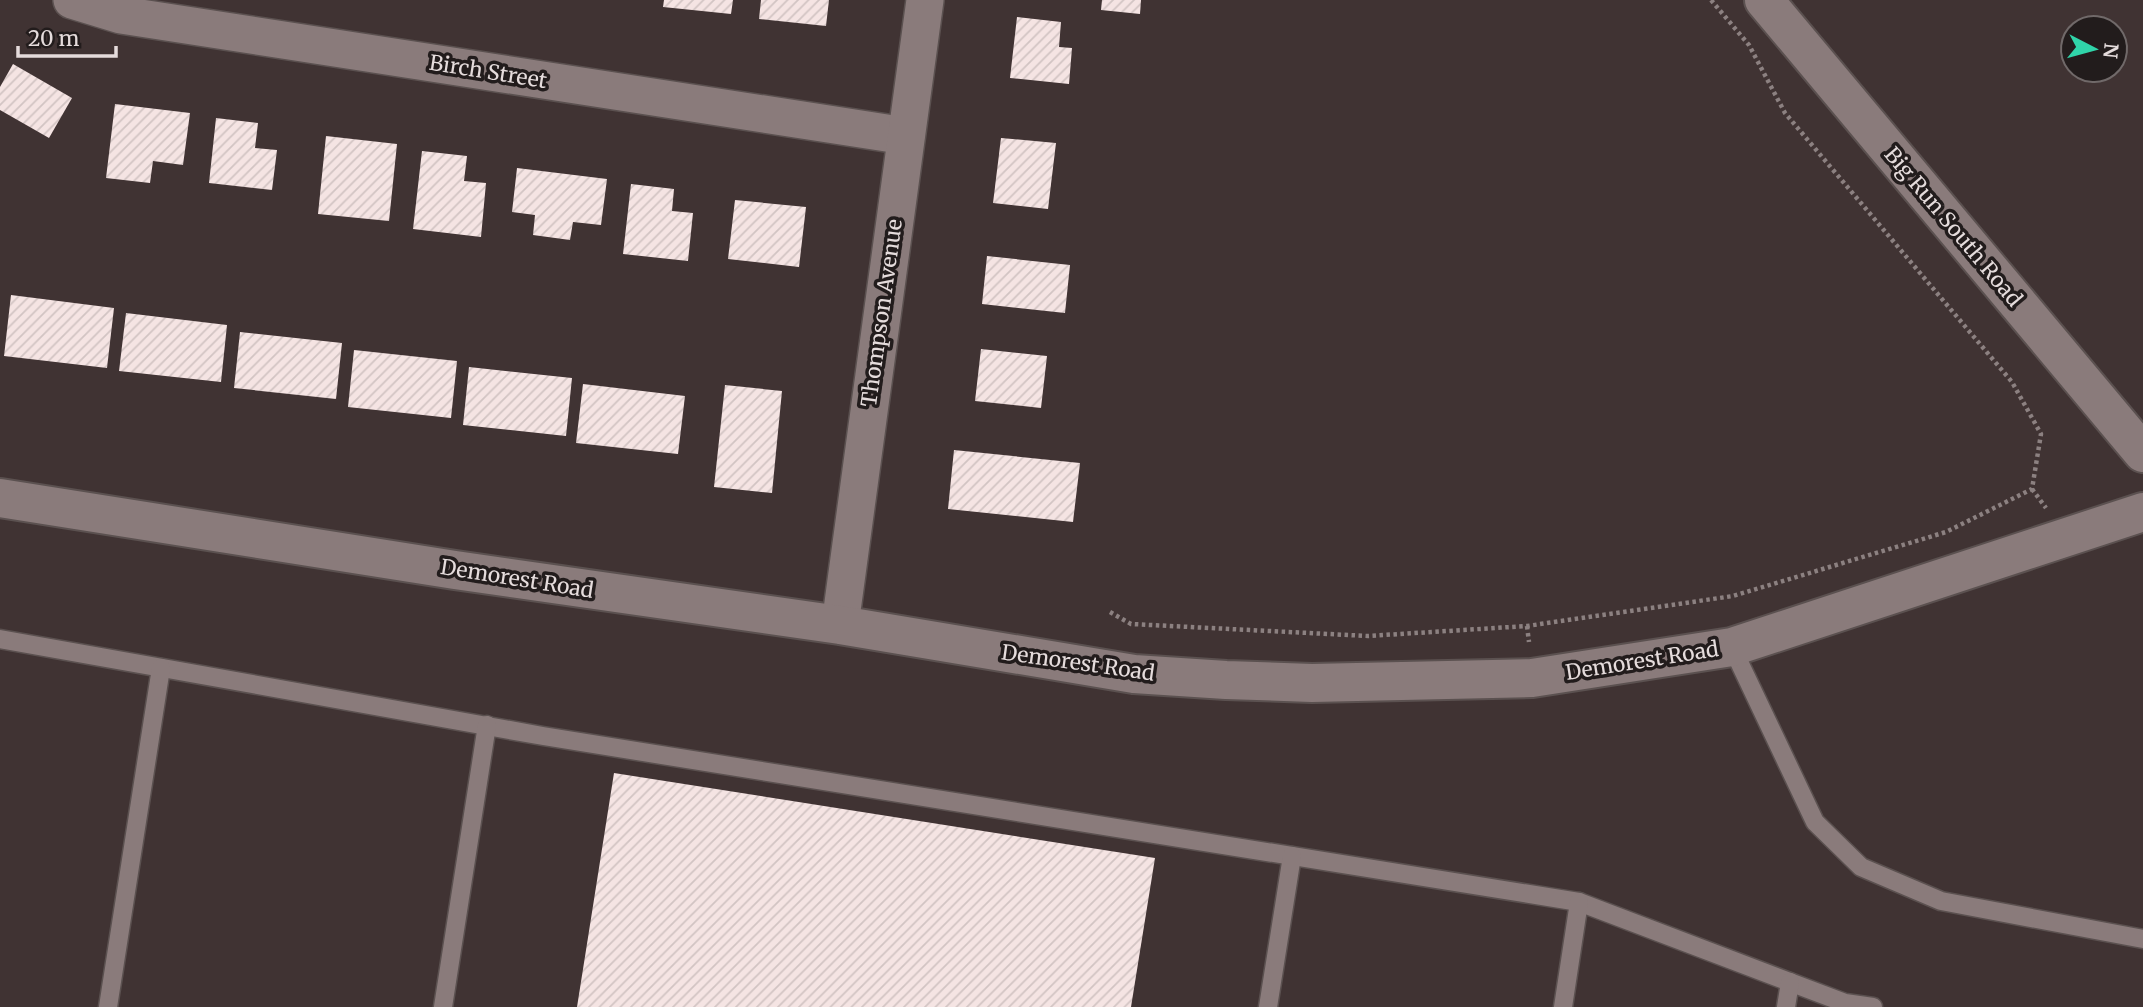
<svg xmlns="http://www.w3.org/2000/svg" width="2143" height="1007" viewBox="0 0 2143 1007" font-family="Merriweather,serif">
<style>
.building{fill:url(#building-hatch)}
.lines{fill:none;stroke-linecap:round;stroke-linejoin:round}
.service-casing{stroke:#5b5150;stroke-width:21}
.minor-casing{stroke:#5b5150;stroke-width:40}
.tertiary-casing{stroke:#5b5150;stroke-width:42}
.path{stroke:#8c8181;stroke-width:4.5;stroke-dasharray:3.5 3.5;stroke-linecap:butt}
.service{stroke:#8a7b7b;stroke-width:18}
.minor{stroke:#8a7b7b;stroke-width:37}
.tertiary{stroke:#8a7b7b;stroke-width:38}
.labels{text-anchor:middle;stroke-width:7;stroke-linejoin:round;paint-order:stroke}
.street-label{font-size:21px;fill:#e5dcdc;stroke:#221c1c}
</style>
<defs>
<pattern id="building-hatch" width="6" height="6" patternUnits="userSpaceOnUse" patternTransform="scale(1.75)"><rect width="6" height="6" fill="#f5e4e3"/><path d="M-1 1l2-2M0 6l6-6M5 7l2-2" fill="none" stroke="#d2c4c3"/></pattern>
</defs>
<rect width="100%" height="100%" fill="#403333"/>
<g class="building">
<path d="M 664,0 L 733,0 L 731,14 L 663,7 Z"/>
<path d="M 761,0 L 829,0 L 826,26 L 759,19 Z"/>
<path d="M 1102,0 L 1141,0 L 1140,14 L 1101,10 Z"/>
<path d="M 1017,17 L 1061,22 L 1059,47 L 1072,48 L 1069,84 L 1010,78 Z"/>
<path d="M 13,64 L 72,98 L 49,138 L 0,110 L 0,87 Z"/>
<path d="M 115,104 L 190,113 L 183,165 L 153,161 L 150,183 L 106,178 Z"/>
<path d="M 216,118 L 258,123 L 255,148 L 277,150 L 272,190 L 209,183 Z"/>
<path d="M 326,136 L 397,144 L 389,221 L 318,214 Z"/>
<path d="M 1001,138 L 1056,143 L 1048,209 L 993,203 Z"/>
<path d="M 422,151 L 467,156 L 464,181 L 486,183 L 481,237 L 413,229 Z"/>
<path d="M 517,168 L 607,179 L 601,225 L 573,222 L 570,240 L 533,235 L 535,215 L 512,212 Z"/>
<path d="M 631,184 L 674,189 L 672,211 L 693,213 L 688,261 L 623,254 Z"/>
<path d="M 735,200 L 806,207 L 799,267 L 728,259 Z"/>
<path d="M 987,256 L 1070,265 L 1065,313 L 982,304 Z"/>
<path d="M 11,295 L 114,308 L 107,368 L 4,356 Z"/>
<path d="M 126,313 L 227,325 L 221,382 L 119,371 Z"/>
<path d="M 240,332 L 342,343 L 336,399 L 234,388 Z"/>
<path d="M 981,349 L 1047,356 L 1041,408 L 975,401 Z"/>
<path d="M 354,350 L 457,361 L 451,418 L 348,407 Z"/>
<path d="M 469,367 L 572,378 L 566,436 L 463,425 Z"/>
<path d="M 583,384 L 685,396 L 678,454 L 576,443 Z"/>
<path d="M 725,385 L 782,391 L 772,493 L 714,487 Z"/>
<path d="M 954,450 L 1080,463 L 1073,522 L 948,509 Z"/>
<path d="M 614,773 L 1155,858 L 1131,1007 L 577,1007 Z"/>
</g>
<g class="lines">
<g class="service-casing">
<g id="service">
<path d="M 0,639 L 543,736 L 1579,902 L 1845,1003 L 1873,1007"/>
<path d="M 1732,647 L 1815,822 L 1861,867 L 1941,901 L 2143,939"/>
<path d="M 108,1007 L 161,668"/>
<path d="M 443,1007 L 487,725"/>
<path d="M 1268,1007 L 1292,856"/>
<path d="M 1563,1007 L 1579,902"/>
<path d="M 1786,1007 L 1790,982"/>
</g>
</g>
<g class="minor-casing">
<g id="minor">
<path d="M 72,0 L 121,15 L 906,136"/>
<path d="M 840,625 L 925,0"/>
</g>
</g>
<g class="tertiary-casing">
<g id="tertiary">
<path d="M 1764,0 L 2143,453"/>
<path d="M 0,498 L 455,570 L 840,625 L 1134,674 L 1226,680 L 1312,683 L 1532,678 L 1732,647 L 2143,512"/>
</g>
</g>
<g class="path">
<path d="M 2032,489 L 2046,508"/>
<path d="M 1110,612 L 1131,624 L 1368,636 L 1527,626 L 1733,596 L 1946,532 L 2032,489 L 2041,434 L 2012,382 L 1785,113 L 1749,45 L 1711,0"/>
<path d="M 1527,626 L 1529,642"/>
</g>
<use href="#service" class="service"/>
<use href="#minor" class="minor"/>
<use href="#tertiary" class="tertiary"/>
</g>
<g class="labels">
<g class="street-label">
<text transform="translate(488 72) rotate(9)" y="7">Birch Street</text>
<text transform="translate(1953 227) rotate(50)" y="7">Big Run South Road</text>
<text transform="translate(882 313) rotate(-82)" y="7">Thompson Avenue</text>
<text transform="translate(517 579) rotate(9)" y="7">Demorest Road</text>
<text transform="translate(1642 661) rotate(-9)" y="7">Demorest Road</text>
<text transform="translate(1078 663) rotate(8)" y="7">Demorest Road</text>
</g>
</g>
<g transform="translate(2094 49) rotate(96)"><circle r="33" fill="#221c1c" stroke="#706969" stroke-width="2"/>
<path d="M0-5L12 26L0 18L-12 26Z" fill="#30d4a9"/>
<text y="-10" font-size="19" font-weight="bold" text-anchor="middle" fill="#e5dcdc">N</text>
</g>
<path d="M18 46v10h98v-10" fill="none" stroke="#e5dcdc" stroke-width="3.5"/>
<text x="28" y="46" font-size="21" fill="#e5dcdc" stroke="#221c1c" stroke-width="5" paint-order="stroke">20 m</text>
</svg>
